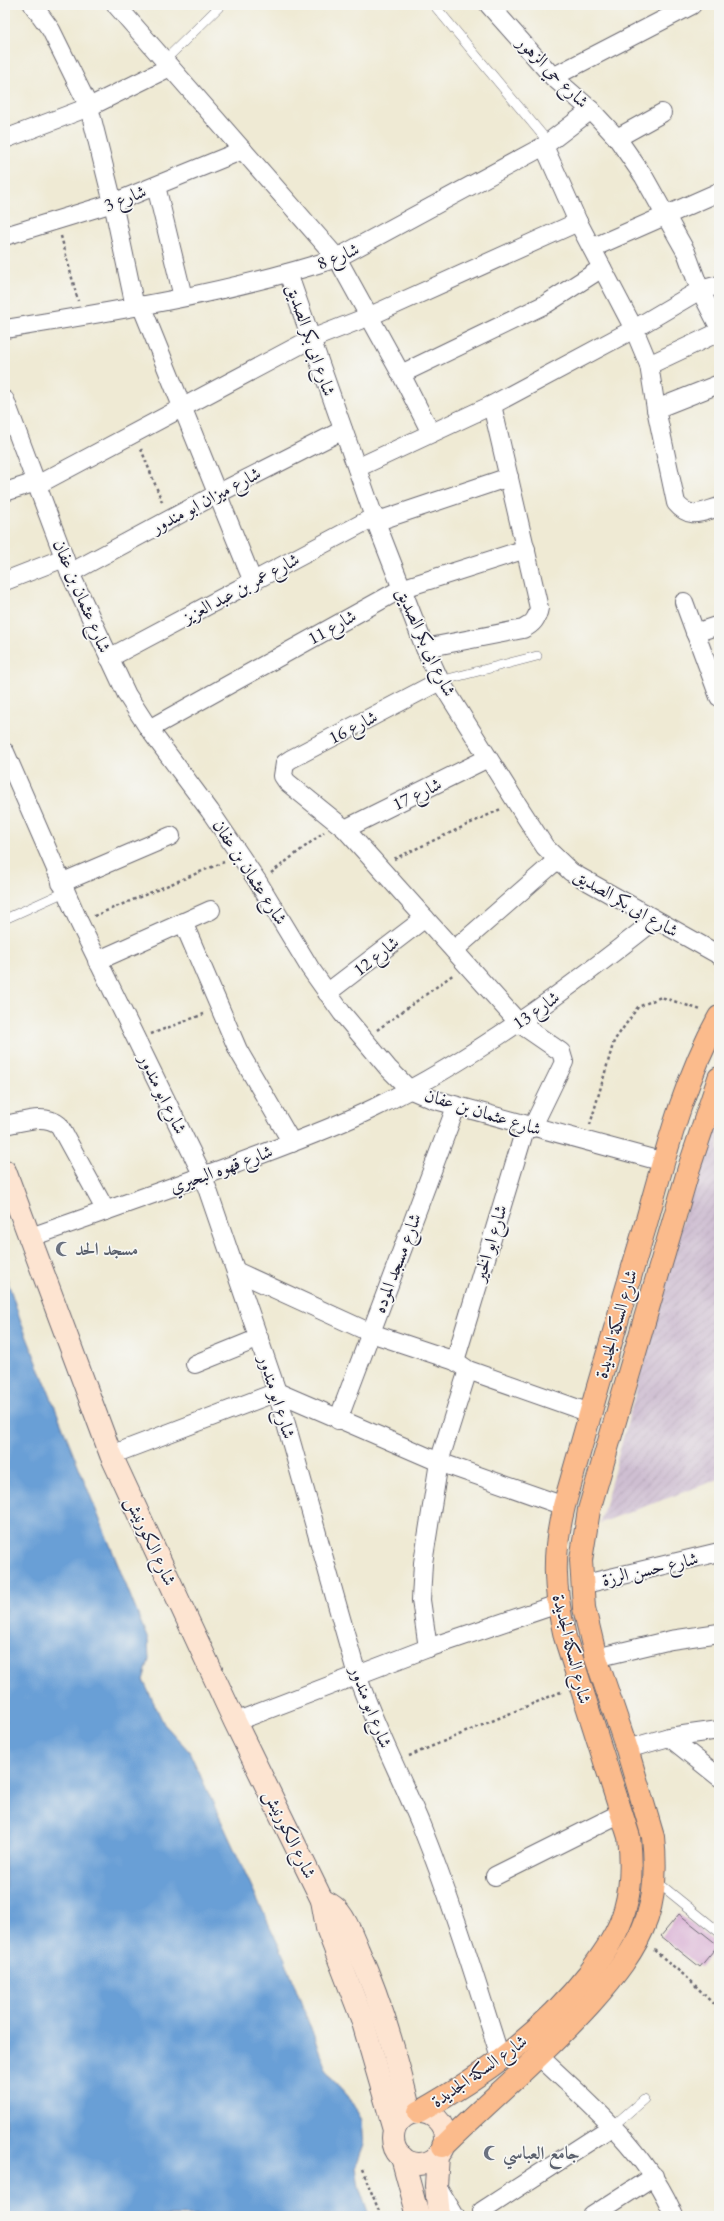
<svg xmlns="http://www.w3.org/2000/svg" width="724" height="2221" viewBox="0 0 724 2221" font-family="'EB Garamond',Amiri,serif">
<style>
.industrial{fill:url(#industrial-furrows)}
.water{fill:#699fd6;stroke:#466088}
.building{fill:#d09acb}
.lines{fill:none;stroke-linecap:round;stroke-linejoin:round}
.lane-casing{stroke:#6a6871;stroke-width:10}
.street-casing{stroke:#6a6871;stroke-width:20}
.secondary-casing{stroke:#6a6871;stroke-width:24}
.primary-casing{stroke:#6a6871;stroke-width:24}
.path{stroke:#6a6871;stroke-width:2.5;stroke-dasharray:3 3;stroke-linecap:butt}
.lane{stroke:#fff;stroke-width:9}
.street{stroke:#fff;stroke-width:18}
.secondary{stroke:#fde4d1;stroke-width:22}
.primary{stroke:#fbbb8c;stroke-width:22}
.labels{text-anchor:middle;stroke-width:3.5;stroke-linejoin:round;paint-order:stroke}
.street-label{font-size:18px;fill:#22223b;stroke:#f6f6f2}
.worship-label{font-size:18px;font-weight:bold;fill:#5b616d;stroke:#f6f6f2;text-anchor:start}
</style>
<defs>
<pattern id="industrial-furrows" width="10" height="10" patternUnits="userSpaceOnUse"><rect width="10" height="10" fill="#cebed1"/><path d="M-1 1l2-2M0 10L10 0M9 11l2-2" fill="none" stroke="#b1a3b4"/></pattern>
</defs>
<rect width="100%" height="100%" fill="#f6f6f2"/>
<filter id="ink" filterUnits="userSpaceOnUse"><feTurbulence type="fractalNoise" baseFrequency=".025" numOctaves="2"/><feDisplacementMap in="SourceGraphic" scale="8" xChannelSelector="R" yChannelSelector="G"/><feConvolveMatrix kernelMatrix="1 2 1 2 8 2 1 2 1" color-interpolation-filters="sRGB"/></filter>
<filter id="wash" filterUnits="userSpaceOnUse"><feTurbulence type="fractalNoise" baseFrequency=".012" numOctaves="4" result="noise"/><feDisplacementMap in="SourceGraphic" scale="16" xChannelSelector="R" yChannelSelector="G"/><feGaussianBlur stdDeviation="0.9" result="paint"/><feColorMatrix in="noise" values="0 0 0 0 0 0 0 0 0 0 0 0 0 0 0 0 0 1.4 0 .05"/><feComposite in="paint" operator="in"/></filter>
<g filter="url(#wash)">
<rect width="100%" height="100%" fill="#efead4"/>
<path class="industrial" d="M 719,1116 L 719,1479 L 600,1523 L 693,1181 Z"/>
<path class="water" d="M 5,1273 L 22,1325 L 148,1640 L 149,1660 L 143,1680 L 164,1724 L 189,1751 L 284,1957 L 326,2069 L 334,2081 L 348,2096 L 362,2120 L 364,2145 L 356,2167 L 359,2187 L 369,2216 L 5,2216 Z"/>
<g id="blocks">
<path class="building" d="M 679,1914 L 718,1945 L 700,1967 L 661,1936 Z"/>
</g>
</g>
<g filter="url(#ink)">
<use href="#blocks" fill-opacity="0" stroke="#6a6871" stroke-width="1"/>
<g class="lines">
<g class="lane-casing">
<g id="lane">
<path d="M 434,5 L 549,143"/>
<path d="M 164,61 L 221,5"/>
<path d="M 440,681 L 537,656"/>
<path d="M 5,919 L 65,892"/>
<path d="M 656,1881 L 719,1932"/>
<path d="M 613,2126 L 644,2099"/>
</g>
</g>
<g class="street-casing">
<g id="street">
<path d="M 33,5 L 51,30 L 89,107 L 113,203 L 135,307"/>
<path d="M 116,5 L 337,258 L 401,374 L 431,433"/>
<path d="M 489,5 L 553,77 L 591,110 L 617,138 L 644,177 L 686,252 L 700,290 L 719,327"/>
<path d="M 553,77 L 692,5"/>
<path d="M 617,138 L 662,113"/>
<path d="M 5,139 L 89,107 L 170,67"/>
<path d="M 544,146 L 578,222 L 634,329 L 649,365 L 656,409 L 676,503 C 690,520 701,512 719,507"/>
<path d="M 156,186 L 183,297"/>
<path d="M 5,236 L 113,203 L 243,150"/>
<path d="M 592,248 L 719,192"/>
<path d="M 288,273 L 374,517 L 425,648 L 440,681 L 516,802 L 545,847 L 571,872 L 719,955"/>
<path d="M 141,305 L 253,582"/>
<path d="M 5,329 C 116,311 229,293 337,258 L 544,146 L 591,110"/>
<path d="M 649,365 L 719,332"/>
<path d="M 401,374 L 546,304 L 602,268"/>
<path d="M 5,400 L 70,573 L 127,695 L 149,729 L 210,811 L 258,882 L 310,968 L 342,1013 L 388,1068 L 409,1089 L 432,1099 L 664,1162"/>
<path d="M 656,409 L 719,384"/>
<path d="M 357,468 L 492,405 L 634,329 L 700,290 L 719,285"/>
<path d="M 37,485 L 311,339 L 370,316 L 578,222"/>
<path d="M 5,492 L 36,482"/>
<path d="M 375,522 L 509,477"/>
<path d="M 70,573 L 217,494 L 343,430"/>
<path d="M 5,581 L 64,558"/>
<path d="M 684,602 L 719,697"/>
<path d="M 695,633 L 719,625"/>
<path d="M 425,648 L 523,629 C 533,624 537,619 539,608 L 492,405"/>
<path d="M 109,658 L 374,517"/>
<path d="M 440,681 L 291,759 L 285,763 L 283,776 L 287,782 L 345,829 L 519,1023 L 561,1052 L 564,1062 L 532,1128"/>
<path d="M 149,729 L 401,589 L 526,549"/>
<path d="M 5,752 L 79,922 L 203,1176 L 277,1392 L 357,1675 C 375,1727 400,1775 421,1825 C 452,1902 476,1981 501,2060"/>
<path d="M 345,829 L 488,758"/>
<path d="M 61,883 L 171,836"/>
<path d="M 183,922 L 238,1050 L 292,1143"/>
<path d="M 454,950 L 557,860"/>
<path d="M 97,961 L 211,910"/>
<path d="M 327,993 L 425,918"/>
<path d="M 5,1125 C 23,1122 44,1113 59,1125 L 106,1211"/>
<path d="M 28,1238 C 97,1214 165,1190 233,1165 C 280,1147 329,1130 374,1108 C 476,1058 567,990 655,920"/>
<path d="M 238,1272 L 371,1333 L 455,1361 L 468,1370 L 590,1413"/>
<path d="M 455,1361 L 526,1126"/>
<path d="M 195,1364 L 259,1338"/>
<path d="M 338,1420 L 456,1107"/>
<path d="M 111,1455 L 277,1392 L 439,1462 L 564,1506"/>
<path d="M 581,1585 L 719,1552"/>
<path d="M 428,1648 L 421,1600 L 423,1563 L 439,1462 L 468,1370"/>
<path d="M 596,1658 L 671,1640 L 719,1633"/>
<path d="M 235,1722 L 428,1648 L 558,1604"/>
<path d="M 669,1737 L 719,1777"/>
<path d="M 627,1749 L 669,1737 L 719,1730"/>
<path d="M 495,1876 L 621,1813"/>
<path d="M 539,2056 C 590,2105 647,2150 674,2216"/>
<path d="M 437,2186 L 455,2216"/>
<path d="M 482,2211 L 613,2126"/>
<path d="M 592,2216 L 654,2176"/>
</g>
</g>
<g class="secondary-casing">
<g id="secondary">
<path d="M 5,1171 L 111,1455 L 235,1722 L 322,1900 L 327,1928 L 362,2019 L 394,2129"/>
<path d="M 322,1900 C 328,1903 335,1906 339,1912 C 348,1923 353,1938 358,1950 C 382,2003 397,2057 410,2113"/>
<circle cx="419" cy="2138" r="26"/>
<path d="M 438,2155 L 436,2186 L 439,2216"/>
<path d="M 402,2157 L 418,2216"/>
</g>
</g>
<g class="primary-casing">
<g id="primary">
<path d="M 419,2112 C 486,2074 542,2033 590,1972 C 604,1953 619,1932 625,1909 C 632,1884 632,1862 629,1837 L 565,1637 C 554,1589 552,1554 564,1506 C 590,1413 617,1320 645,1227 C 665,1156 683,1082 719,1017"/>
<path d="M 443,2146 C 492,2098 545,2054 591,2003 C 613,1978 636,1950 647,1918 C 656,1891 656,1864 653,1837 L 627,1749 L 596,1658 L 584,1608 L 581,1560 L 589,1510 L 689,1168 L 719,1078"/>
</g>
</g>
<g class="path">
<path d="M 61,236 L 78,301"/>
<path d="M 141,449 L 163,504"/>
<path d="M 394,859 L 501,809"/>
<path d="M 271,873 L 324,832"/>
<path d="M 94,916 L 224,862"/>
<path d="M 377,1030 L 454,974"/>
<path d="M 151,1034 L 204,1014"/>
<path d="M 590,1125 L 614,1041 L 638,1007 L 661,997 L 701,1010"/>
<path d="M 409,1756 L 563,1691"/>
<path d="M 654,1950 L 691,1981 L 719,2010"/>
<path d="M 362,2169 L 381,2216"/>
</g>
<use href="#lane" class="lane"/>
<use href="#street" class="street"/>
<use href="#secondary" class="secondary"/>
<use href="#primary" class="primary"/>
</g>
</g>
<defs>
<g id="mosque-bare" transform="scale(1.2)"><path d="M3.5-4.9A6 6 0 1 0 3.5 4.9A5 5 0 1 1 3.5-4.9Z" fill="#6b7280" stroke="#f6f6f2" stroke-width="2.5" paint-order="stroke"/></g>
</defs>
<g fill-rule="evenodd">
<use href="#mosque-bare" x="63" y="1249"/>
<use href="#mosque-bare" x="491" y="2153"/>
</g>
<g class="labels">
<g class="street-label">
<text transform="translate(553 72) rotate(45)" y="6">شارع حي الزهور</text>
<text transform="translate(125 198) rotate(-21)" y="6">شارع 3</text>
<text transform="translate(338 256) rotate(-22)" y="6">شارع 8</text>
<text transform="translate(311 340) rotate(71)" y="6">شارع ابى بكر الصديق</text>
<text transform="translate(206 500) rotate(-28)" y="6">شارع ميزان ابو مندور</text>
<text transform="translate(241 588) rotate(-28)" y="6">شارع عمر بن عبد العزيز</text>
<text transform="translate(82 596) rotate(67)" y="6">شارع عثمان بن عفان</text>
<text transform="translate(332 627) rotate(-29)" y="6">شارع 11</text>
<text transform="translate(426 642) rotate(65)" y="6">شارع ابى بكر الصديق</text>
<text transform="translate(353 727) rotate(-27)" y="6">شارع 16</text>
<text transform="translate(417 794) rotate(-26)" y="6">شارع 17</text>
<text transform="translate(250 872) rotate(57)" y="6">شارع عثمان بن عفان</text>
<text transform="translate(626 903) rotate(30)" y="6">شارع ابى بكر الصديق</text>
<text transform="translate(376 956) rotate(-38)" y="6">شارع 12</text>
<text transform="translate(536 1010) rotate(-35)" y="6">شارع 13</text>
<text transform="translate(163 1094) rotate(64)" y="6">شارع ابو مندور</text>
<text transform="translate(483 1112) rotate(17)" y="6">شارع عثمان بن عفان</text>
<text transform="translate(221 1169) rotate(-20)" y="6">شارع قهوه البحيري</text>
<text transform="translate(490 1243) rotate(-73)" y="6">شارع ابو الخير</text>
<text transform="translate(397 1263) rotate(-69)" y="6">شارع مسجد الموده</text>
<text transform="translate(616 1324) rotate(-74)" y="6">شارع السكة الجديدة</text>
<text transform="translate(277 1397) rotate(73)" y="6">شارع ابو مندور</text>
<text transform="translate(151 1541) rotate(65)" y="6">شارع الكورنيش</text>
<text transform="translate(650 1569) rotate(-13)" y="6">شارع حسن الرزة</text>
<text transform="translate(572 1649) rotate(76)" y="6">شارع السكة الجديدة</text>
<text transform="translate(371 1707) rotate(69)" y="6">شارع ابو مندور</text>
<text transform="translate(290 1834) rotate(64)" y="6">شارع الكورنيش</text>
<text transform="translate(479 2071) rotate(-35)" y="6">شارع السكة الجديدة</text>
</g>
<g class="worship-label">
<text x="75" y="1255">مسجد الحد</text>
<text x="503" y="2159">جامع العباسي</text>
</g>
</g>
<rect width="724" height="2221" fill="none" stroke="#f6f6f2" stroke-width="20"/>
</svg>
